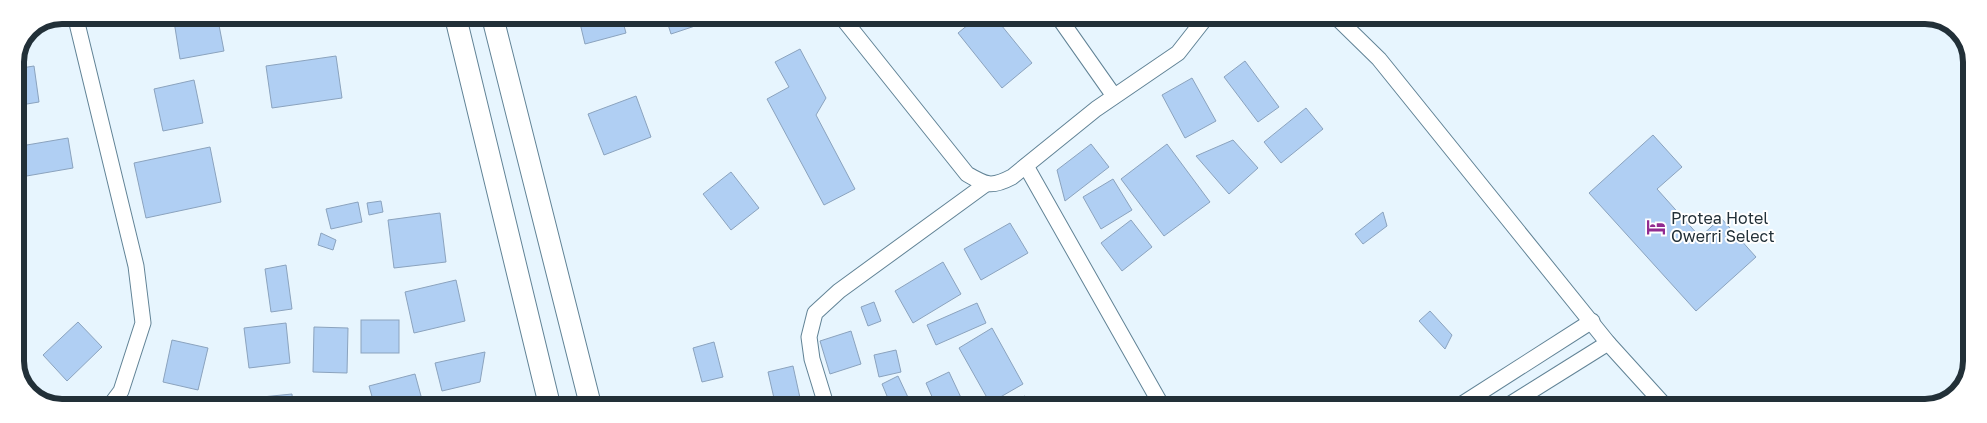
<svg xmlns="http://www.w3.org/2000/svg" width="1987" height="423" viewBox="0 0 1987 423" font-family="'Golos Text',sans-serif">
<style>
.building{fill:#b0cff3;stroke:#8ba3be}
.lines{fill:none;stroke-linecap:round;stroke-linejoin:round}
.minor-casing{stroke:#618396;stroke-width:17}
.secondary-casing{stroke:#618396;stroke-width:23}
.minor{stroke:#fff;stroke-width:15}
.secondary{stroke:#fff;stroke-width:21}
.labels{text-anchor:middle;stroke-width:4;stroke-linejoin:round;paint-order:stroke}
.poi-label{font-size:16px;fill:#223038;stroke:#fff;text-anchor:start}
.rim{fill:none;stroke:#223038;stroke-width:6}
</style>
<rect width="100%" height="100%" fill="#e7f5fe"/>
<g class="building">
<path d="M 173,15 L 217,15 L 224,51 L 180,59 Z"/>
<path d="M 280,15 L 303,15 L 304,17 L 282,23 Z"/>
<path d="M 578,15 L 621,15 L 626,33 L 585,44 Z"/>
<path d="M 665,15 L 708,15 L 710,21 L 671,34 Z"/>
<path d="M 980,15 L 993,15 L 1032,63 L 1002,88 L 958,33 Z"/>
<path d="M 800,49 L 826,98 L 816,115 L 855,189 L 824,205 L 767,99 L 789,87 L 775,62 Z"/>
<path d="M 336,56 L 342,98 L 272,108 L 266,66 Z"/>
<path d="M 1245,61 L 1279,107 L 1258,122 L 1224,77 Z"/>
<path d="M 34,66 L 39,102 L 15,106 L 15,69 Z"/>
<path d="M 1192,78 L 1216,121 L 1185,138 L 1162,95 Z"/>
<path d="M 194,80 L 203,123 L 163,131 L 154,89 Z"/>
<path d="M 636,96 L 651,137 L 604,155 L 588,114 Z"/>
<path d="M 1306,108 L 1323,129 L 1281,163 L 1264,142 Z"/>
<path d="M 1653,135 L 1682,167 L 1657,189 L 1700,237 L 1721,218 L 1756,257 L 1696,311 L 1589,193 Z"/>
<path d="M 68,138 L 73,168 L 15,178 L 15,147 Z"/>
<path d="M 1233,140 L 1258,168 L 1229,194 L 1196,156 Z"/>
<path d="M 1091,144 L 1109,167 L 1065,201 L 1057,170 Z"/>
<path d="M 1167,144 L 1210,202 L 1164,236 L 1121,179 Z"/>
<path d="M 210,147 L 221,202 L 146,218 L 134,163 Z"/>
<path d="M 731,172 L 759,208 L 731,230 L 703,194 Z"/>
<path d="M 1113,179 L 1132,210 L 1101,229 L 1083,197 Z"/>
<path d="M 381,201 L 383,212 L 369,215 L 367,203 Z"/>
<path d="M 358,202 L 362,222 L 331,229 L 326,209 Z"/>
<path d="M 1383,212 L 1387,226 L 1363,244 L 1355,234 Z"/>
<path d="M 440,213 L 446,262 L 394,268 L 388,220 Z"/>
<path d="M 1131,220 L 1152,247 L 1122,271 L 1101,243 Z"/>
<path d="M 1010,223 L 1028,253 L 981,280 L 964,249 Z"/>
<path d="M 321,233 L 336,240 L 333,250 L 318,245 Z"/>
<path d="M 943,262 L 961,294 L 913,323 L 895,291 Z"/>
<path d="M 286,265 L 292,309 L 271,312 L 265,269 Z"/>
<path d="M 456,280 L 465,321 L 414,333 L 405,292 Z"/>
<path d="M 874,302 L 881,321 L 868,326 L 861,307 Z"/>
<path d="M 977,303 L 986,323 L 936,345 L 927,325 Z"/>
<path d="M 1430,311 L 1452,335 L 1445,349 L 1419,321 Z"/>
<rect x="361" y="320" width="38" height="33"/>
<path d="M 78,322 L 102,347 L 67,381 L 43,355 Z"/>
<path d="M 286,323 L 290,363 L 249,368 L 244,328 Z"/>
<path d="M 314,327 L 348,328 L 347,373 L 313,372 Z"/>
<path d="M 992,328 L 1023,384 L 990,403 L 959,348 Z"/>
<path d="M 851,331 L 861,364 L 830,374 L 820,341 Z"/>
<path d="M 172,340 L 208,348 L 198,390 L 163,382 Z"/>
<path d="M 714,342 L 723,377 L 702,382 L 693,348 Z"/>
<path d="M 896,350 L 901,372 L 879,377 L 874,355 Z"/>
<path d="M 485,352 L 480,382 L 442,391 L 435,363 Z"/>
<path d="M 793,366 L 802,407 L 776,407 L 768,372 Z"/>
<path d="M 949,372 L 964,404 L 957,408 L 937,408 L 926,383 Z"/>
<path d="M 415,374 L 424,407 L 375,407 L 369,386 Z"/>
<path d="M 898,376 L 913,408 L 892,408 L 882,384 Z"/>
<path d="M 292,394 L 293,407 L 253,407 L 252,398 Z"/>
<path d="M 1025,396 L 1029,408 L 991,408 Z"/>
<path d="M 361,401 L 362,407 L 316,407 Z"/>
</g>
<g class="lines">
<g class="minor-casing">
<g id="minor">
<path d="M 75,15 L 136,266 L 143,323 L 121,391 L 109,407"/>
<path d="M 840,15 L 967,174 C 986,185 991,188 1012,177 L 1096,109 L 1178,53 L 1207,16"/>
<path d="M 1057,15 L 1114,96"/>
<path d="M 1335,16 L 1379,59 L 1608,343 L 1667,408"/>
<path d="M 1026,166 L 1163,408"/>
<path d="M 827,408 L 812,359 L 809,337 L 815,313 L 839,291 L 986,184"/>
<path d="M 1456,408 L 1592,321"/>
<path d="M 1504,408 L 1608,343"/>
</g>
</g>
<g class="secondary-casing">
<g id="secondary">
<path d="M 455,15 L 550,407"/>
<path d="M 492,15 L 591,407"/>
</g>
</g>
<use href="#minor" class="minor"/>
<use href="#secondary" class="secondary"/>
</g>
<defs>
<g id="hotel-bare" transform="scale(1.5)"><path d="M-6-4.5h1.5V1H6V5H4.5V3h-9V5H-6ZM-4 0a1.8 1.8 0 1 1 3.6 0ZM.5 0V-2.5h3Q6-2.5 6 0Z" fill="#912b90" stroke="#fff" stroke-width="2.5" paint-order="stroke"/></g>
</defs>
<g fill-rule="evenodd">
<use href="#hotel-bare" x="1656" y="227"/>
</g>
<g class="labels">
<g class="poi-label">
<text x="1671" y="224">Protea Hotel<tspan x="1671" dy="18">Owerri Select</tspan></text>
</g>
</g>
<path d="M0 0H1987V423H0ZM62 24H1925A38 38 0 0 1 1963 62V361A38 38 0 0 1 1925 399H62A38 38 0 0 1 24 361V62A38 38 0 0 1 62 24Z" fill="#fff" fill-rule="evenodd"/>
<path class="rim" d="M62 24H1925A38 38 0 0 1 1963 62V361A38 38 0 0 1 1925 399H62A38 38 0 0 1 24 361V62A38 38 0 0 1 62 24Z"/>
</svg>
